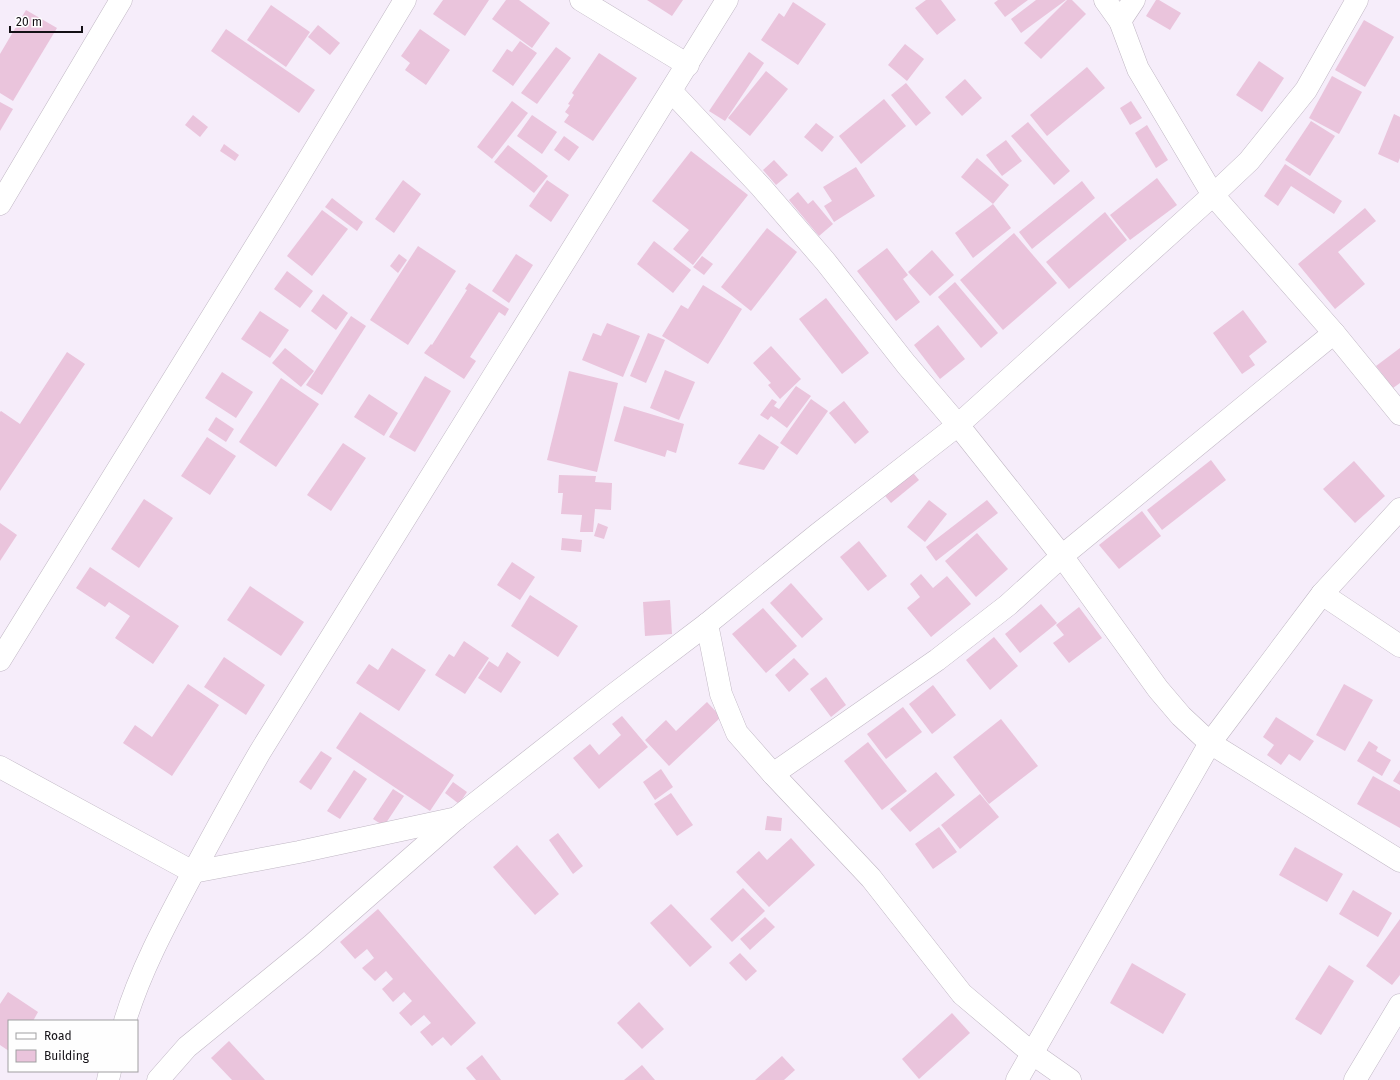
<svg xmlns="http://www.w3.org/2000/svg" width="1400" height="1080" viewBox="0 0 1400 1080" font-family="'Fira Sans',sans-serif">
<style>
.building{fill:#eac4dc}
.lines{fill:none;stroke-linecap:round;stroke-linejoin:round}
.minor-casing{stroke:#c0b7c4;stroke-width:23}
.minor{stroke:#fff;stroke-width:22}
</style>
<rect width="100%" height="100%" fill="#f6edfa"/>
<g class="building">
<path d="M 443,0 L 489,0 L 465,36 L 433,14 Z"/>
<path d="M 506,0 L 519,0 L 550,23 L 532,48 L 492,19 Z"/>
<path d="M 647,0 L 683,0 L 672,16 Z"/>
<path d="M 926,0 L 941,0 L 956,20 L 937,35 L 915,8 Z"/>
<path d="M 998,0 L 1028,0 L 1005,17 L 994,3 Z"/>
<path d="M 1036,0 L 1066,0 L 1021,33 L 1011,19 Z"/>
<path d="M 1067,0 L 1072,0 L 1086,14 L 1041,59 L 1024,43 Z"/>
<path d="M 1156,0 L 1159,0 L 1181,13 L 1170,30 L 1146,16 Z"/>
<path d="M 793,2 L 826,24 L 798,65 L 761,40 L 779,13 L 784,17 Z"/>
<path d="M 271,5 L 310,32 L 286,67 L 247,40 Z"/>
<path d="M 26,10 L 57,28 L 13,101 L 0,93 L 0,54 Z"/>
<path d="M 1364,20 L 1394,37 L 1365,87 L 1335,70 Z"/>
<path d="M 318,25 L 340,43 L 330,55 L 308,37 Z"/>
<path d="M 226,29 L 315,90 L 299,113 L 211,51 Z"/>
<path d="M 420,29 L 450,50 L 426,85 L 405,70 L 410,63 L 401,56 Z"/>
<path d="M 520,41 L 537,53 L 513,86 L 492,71 L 507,49 L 512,52 Z"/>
<path d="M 905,44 L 924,59 L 907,81 L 888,65 Z"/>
<path d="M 556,47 L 571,58 L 537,104 L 521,93 Z"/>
<path d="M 749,52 L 764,63 L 725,121 L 709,111 Z"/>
<path d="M 599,53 L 637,78 L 593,141 L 564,122 L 569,115 L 565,112 L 570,105 L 568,104 L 574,95 L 572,93 Z"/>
<path d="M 1259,61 L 1284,78 L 1262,112 L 1236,95 Z"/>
<path d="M 1087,67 L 1105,88 L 1047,136 L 1030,115 Z"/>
<path d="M 766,71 L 788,89 L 750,136 L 728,118 Z"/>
<path d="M 1332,76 L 1362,92 L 1339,134 L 1309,118 Z"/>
<path d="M 965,79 L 982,98 L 962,116 L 945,97 Z"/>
<path d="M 906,83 L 931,113 L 916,126 L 891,95 Z"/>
<path d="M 884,99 L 906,126 L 861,164 L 839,136 Z"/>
<path d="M 512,101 L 528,113 L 492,159 L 477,147 Z"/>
<path d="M 1131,101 L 1142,118 L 1130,125 L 1120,108 Z"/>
<path d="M 0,102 L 13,109 L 0,131 Z"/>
<path d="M 1394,114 L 1400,117 L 1400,158 L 1398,163 L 1378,154 Z"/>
<path d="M 193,115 L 208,127 L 200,137 L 185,125 Z"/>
<path d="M 532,115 L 557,132 L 542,154 L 517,136 Z"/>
<path d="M 1311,121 L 1335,136 L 1310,176 L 1285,160 Z"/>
<path d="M 1028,122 L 1070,171 L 1054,185 L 1011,136 Z"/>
<path d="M 816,123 L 834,137 L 822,152 L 804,137 Z"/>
<path d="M 1147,125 L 1168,160 L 1156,168 L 1135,133 Z"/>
<path d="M 564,136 L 579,147 L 569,161 L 554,150 Z"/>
<path d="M 1006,140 L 1022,161 L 1002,176 L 986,155 Z"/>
<path d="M 224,144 L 239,155 L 235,161 L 220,151 Z"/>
<path d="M 508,145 L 548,176 L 534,193 L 494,162 Z"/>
<path d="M 691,151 L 748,195 L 693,265 L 673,249 L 689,230 L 652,201 Z"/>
<path d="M 977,158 L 1009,185 L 993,204 L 961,177 Z"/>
<path d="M 774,160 L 788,175 L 776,185 L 763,170 Z"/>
<path d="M 1285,164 L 1342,201 L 1334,214 L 1291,186 L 1278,206 L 1264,196 Z"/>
<path d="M 856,167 L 875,196 L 834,222 L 824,206 L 832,201 L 823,187 Z"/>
<path d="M 1157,178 L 1177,205 L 1130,240 L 1110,215 Z"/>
<path d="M 403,180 L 421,194 L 394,233 L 375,219 Z"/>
<path d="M 547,180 L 569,195 L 551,222 L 529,206 Z"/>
<path d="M 1082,181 L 1095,198 L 1032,249 L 1019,232 Z"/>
<path d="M 798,192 L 808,204 L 813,200 L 833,224 L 819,236 L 789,200 Z"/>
<path d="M 332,198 L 363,222 L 357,231 L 325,207 Z"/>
<path d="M 993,204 L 1011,228 L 973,258 L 955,233 Z"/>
<path d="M 1365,208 L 1376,221 L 1338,252 L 1365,284 L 1335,309 L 1298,264 Z"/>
<path d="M 322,210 L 348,229 L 312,276 L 287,256 Z"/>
<path d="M 1105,212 L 1127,240 L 1069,289 L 1046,262 Z"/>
<path d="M 767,228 L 797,252 L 751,311 L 721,287 Z"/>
<path d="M 1014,233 L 1057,283 L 1003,330 L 960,280 Z"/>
<path d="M 654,241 L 691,270 L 673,293 L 637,264 Z"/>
<path d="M 418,246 L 456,271 L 408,345 L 370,320 Z"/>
<path d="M 887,248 L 908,275 L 903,279 L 920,302 L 896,321 L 857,271 Z"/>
<path d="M 932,250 L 954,275 L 930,296 L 908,272 Z"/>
<path d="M 399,254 L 407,260 L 398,273 L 390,266 Z"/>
<path d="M 516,254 L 533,265 L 509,303 L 492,291 Z"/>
<path d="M 702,256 L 713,264 L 704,275 L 693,267 Z"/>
<path d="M 287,271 L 313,291 L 300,308 L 274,289 Z"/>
<path d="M 955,282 L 998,333 L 981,348 L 938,297 Z"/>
<path d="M 469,283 L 509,309 L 505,316 L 499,312 L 470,357 L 476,361 L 464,379 L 424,353 L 431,344 L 432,345 L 467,290 L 465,289 Z"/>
<path d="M 703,285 L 742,309 L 708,364 L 662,336 L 681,305 L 688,309 Z"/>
<path d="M 323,294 L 348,313 L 336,330 L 311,311 Z"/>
<path d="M 826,298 L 869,353 L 842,374 L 799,319 Z"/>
<path d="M 1243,310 L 1267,342 L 1249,356 L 1255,365 L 1242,374 L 1213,333 Z"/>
<path d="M 260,311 L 289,330 L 270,358 L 241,339 Z"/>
<path d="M 351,316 L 366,326 L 322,395 L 306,385 Z"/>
<path d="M 607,323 L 640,336 L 623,377 L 582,360 L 593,333 L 601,336 Z"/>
<path d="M 938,325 L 965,359 L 940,379 L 914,345 Z"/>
<path d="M 648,333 L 665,340 L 646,383 L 630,376 Z"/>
<path d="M 771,346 L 801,379 L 780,399 L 768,385 L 771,383 L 753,363 Z"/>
<path d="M 285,348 L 314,371 L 301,387 L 272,363 Z"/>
<path d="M 1400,348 L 1400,383 L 1393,388 L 1376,366 Z"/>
<path d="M 67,352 L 85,364 L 0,491 L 0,412 L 1,411 L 20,424 Z"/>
<path d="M 665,370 L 695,382 L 679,420 L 650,408 Z"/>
<path d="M 569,371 L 618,383 L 597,472 L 547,460 Z"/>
<path d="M 222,372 L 253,392 L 236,418 L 205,398 Z"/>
<path d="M 425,376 L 451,391 L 415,452 L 389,437 Z"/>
<path d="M 281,378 L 319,404 L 276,467 L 239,442 Z"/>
<path d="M 796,386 L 811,396 L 787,428 L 771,416 L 768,420 L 760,415 L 772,399 L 777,402 L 774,406 L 779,409 Z"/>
<path d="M 369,394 L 398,413 L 384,436 L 354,417 Z"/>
<path d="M 811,399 L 828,411 L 797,455 L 780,443 Z"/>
<path d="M 844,401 L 869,432 L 855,444 L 829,413 Z"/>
<path d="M 624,406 L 684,424 L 676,453 L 667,450 L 665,457 L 614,441 Z"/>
<path d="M 216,417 L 234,429 L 226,442 L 208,430 Z"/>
<path d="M 759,434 L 779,447 L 764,470 L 738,464 Z"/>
<path d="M 207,437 L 236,456 L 210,495 L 181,476 Z"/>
<path d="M 343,443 L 366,458 L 331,511 L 307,495 Z"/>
<path d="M 1211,460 L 1226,480 L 1162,530 L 1147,510 Z"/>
<path d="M 1354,461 L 1385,496 L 1355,523 L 1323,489 Z"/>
<path d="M 909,468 L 919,480 L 891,503 L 881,491 Z"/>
<path d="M 559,475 L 596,476 L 595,482 L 612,483 L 611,510 L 595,509 L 593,532 L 580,532 L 582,515 L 561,514 L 563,493 L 558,493 Z"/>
<path d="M 144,499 L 173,518 L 139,568 L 111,549 Z"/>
<path d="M 929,500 L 947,514 L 925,542 L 907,527 Z"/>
<path d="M 987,500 L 998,513 L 936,561 L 926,547 Z"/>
<path d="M 1142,511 L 1161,536 L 1119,569 L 1099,545 Z"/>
<path d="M 0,523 L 17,535 L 0,561 Z"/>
<path d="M 598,523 L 608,527 L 604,539 L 594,536 Z"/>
<path d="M 977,533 L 1008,569 L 976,597 L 945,561 Z"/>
<path d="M 562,538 L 582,540 L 581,552 L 561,550 Z"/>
<path d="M 859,541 L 887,576 L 868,591 L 840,557 Z"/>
<path d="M 512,562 L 535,577 L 520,600 L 497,585 Z"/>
<path d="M 90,567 L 179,626 L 153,664 L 115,638 L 130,616 L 109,602 L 105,607 L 76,588 Z"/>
<path d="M 921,574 L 933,588 L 947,576 L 971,604 L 931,637 L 907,608 L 920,597 L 910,584 Z"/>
<path d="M 791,583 L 823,619 L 802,638 L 770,603 Z"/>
<path d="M 250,586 L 304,622 L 281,656 L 227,620 Z"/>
<path d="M 530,595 L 578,626 L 558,657 L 511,626 Z"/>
<path d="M 670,600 L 672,634 L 645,636 L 643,602 Z"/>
<path d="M 1041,604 L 1057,623 L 1020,653 L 1005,634 Z"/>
<path d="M 1079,607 L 1102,638 L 1069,663 L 1053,643 L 1064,635 L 1056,625 Z"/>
<path d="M 763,608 L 797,646 L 766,673 L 732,634 Z"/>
<path d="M 994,637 L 1018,666 L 990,690 L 966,660 Z"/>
<path d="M 464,641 L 489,658 L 465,694 L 435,675 L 449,654 L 454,657 Z"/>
<path d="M 392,648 L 426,670 L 399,711 L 356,683 L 369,664 L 378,670 Z"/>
<path d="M 507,652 L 521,662 L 501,693 L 478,678 L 489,661 L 498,667 Z"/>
<path d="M 224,657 L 265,685 L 246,715 L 204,687 Z"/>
<path d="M 794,658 L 809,674 L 789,692 L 775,675 Z"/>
<path d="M 826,677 L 846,705 L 831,717 L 810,689 Z"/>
<path d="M 188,684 L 219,705 L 172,776 L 123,743 L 135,725 L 152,737 Z"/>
<path d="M 1344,684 L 1373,700 L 1345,751 L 1316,735 Z"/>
<path d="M 933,685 L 956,715 L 932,734 L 909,704 Z"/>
<path d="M 707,702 L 721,717 L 669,766 L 645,740 L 666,720 L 676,731 Z"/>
<path d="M 903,707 L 922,732 L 886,759 L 867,734 Z"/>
<path d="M 360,712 L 454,775 L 430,811 L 336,748 Z"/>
<path d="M 622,716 L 648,747 L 599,789 L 573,758 L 590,744 L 599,755 L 621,735 L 612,724 Z"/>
<path d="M 1276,717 L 1314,741 L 1300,761 L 1289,754 L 1281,765 L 1267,755 L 1274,745 L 1263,737 Z"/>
<path d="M 1001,719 L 1038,766 L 989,804 L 953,757 Z"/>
<path d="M 1369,741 L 1378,747 L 1376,751 L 1391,760 L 1382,776 L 1357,761 Z"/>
<path d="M 868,742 L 907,791 L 882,810 L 844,761 Z"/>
<path d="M 321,751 L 332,758 L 311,790 L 299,782 Z"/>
<path d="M 661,769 L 673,787 L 655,800 L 643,782 Z"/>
<path d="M 354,770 L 367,779 L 340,819 L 327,811 Z"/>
<path d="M 1400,770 L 1400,785 L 1393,781 Z"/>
<path d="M 936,772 L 955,795 L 910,832 L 890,809 Z"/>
<path d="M 1373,776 L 1400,791 L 1400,828 L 1357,804 Z"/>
<path d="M 453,782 L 467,792 L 459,804 L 445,793 Z"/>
<path d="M 393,789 L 404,796 L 384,826 L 373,819 Z"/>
<path d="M 671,793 L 693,825 L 677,836 L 654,804 Z"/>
<path d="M 980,794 L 999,817 L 960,849 L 941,825 Z"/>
<path d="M 767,816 L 782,818 L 781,831 L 765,830 Z"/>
<path d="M 939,827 L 957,852 L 933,869 L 915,844 Z"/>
<path d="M 558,833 L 583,866 L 573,874 L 549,840 Z"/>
<path d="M 791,838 L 815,865 L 769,907 L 736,872 L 759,851 L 767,860 Z"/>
<path d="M 517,845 L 559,894 L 535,915 L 493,867 Z"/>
<path d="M 1295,847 L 1343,874 L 1327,902 L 1279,875 Z"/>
<path d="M 743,888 L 765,911 L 732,942 L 710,919 Z"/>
<path d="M 1353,890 L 1392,913 L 1378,937 L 1339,914 Z"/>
<path d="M 671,904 L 712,947 L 690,967 L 650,923 Z"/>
<path d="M 378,909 L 476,1023 L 451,1046 L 443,1037 L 432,1046 L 420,1032 L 431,1023 L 424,1015 L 411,1026 L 399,1013 L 412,1001 L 404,992 L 393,1002 L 382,989 L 393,979 L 386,971 L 375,981 L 362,968 L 374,958 L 367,949 L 355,959 L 340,942 Z"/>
<path d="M 765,917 L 775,927 L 750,950 L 740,939 Z"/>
<path d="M 1400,919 L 1400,975 L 1392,985 L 1366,966 Z"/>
<path d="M 740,953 L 757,971 L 746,981 L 729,963 Z"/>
<path d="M 1132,963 L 1186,994 L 1163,1034 L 1110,1003 Z"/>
<path d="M 1329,965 L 1354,981 L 1321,1035 L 1295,1019 Z"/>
<path d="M 8,992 L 38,1012 L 33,1021 L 9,1021 L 9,1051 L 0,1045 L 0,1004 Z"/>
<path d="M 639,1002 L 664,1029 L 642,1049 L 617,1023 Z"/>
<path d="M 952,1013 L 970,1033 L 919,1079 L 902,1059 Z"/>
<path d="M 229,1041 L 265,1080 L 232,1080 L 211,1058 Z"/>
<path d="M 482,1055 L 501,1080 L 476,1080 L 466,1068 Z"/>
<path d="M 782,1056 L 795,1070 L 784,1080 L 755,1080 Z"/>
<path d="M 642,1065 L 655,1080 L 624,1080 Z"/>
</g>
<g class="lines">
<g class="minor-casing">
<g id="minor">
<path d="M 581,0 L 688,65"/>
<path d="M 1105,0 L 1120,21 L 1138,69 L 1213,195 L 1334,333 L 1400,414"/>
<path d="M 1120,21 L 1134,0"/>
<path d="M 671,91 L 761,187 L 825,261 L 906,364 L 958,425 L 1062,556 L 1158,689 L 1181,716 L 1210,743 L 1400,861"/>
<path d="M 0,204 L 121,0"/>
<path d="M 1322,594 L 1400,646"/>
<path d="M 707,624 L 721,694 L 737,733 L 773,774 L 871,878 L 962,994 L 1033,1054 L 1070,1080"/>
<path d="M 0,660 L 291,189 L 405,0"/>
<path d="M 0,767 L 193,872 L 299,852 L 457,818"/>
<path d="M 773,774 L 937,660 L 1008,605 L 1062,556 L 1334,333"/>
<path d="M 125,1021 C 140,972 164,927 188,882 C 211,839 235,795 260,752 L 727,0"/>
<path d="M 108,1080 L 110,1071"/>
<path d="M 158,1080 L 187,1047 L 312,945 L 458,817 L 612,696 L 707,624 L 818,534 L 958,425 L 1213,195 L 1249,161 L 1306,90 L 1357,0"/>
<path d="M 1017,1080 L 1210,743 L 1322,594 L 1400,509"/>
<path d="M 1355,1080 L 1400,1005"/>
</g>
</g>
<use href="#minor" class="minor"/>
</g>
<rect x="8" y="1020" width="130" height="52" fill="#fefefe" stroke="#a09fa1"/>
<rect x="16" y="1033" width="20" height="6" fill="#ffffff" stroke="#a09fa1"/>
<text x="44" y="1040" font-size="12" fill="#131015">Road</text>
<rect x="16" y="1050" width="20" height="12" fill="#eac4dc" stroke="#a09fa1"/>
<text x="44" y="1060" font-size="12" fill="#131015">Building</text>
<path d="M10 26v6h72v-6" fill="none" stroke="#131015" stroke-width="2"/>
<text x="16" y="26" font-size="12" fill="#131015" stroke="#fefefe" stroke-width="3" paint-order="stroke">20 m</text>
</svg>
